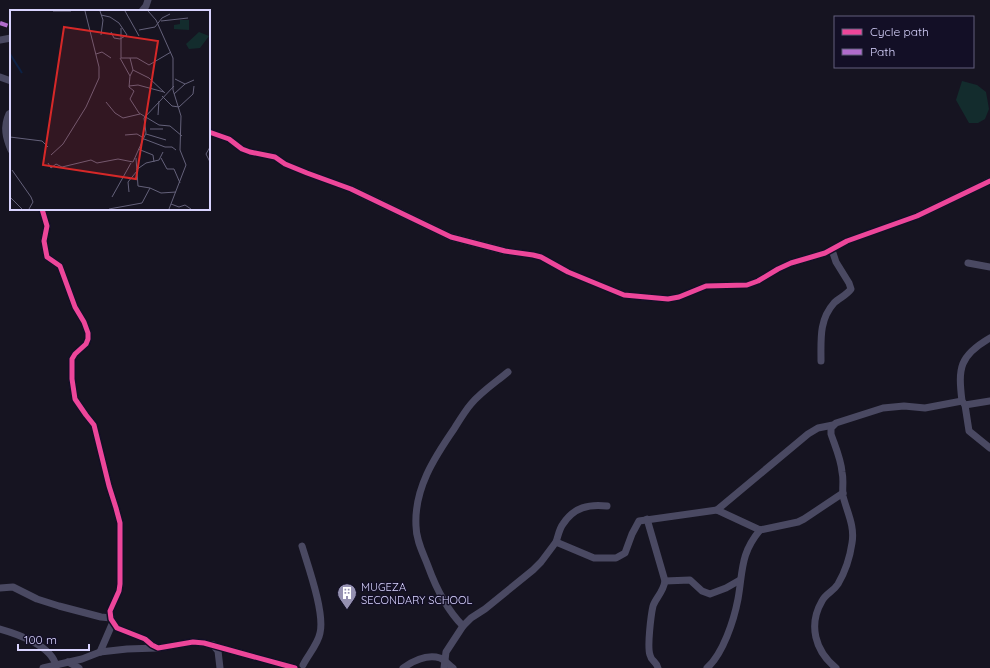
<svg xmlns="http://www.w3.org/2000/svg" width="990" height="668" viewBox="0 0 990 668" font-family="Quicksand,sans-serif">
<style>
.green{fill:#132c2d}
.lines{fill:none;stroke-linecap:round;stroke-linejoin:round}
.minor{stroke:#4a4962;stroke-width:7}
.quiet{stroke:#b06ccc;stroke-width:4;stroke-dasharray:8 4;stroke-linecap:butt}
.cycleway-casing{stroke:#130f26;stroke-width:8}
.cycleway{stroke:#ed469a;stroke-width:5}
.labels{text-anchor:middle;stroke-width:3;stroke-linejoin:round;paint-order:stroke}
.poi-label{font-size:11px;fill:#d9d4ff;stroke:#130f26;text-anchor:start}
.inset-river{fill:none;stroke:#0d2144;stroke-width:2}
.inset-road{fill:none;stroke:#64617a;stroke-width:1}
.view{fill:#d62828;fill-opacity:0.15;stroke:#d62828;stroke-width:2}
.inset-edge{fill:none;stroke:#d9d4ff;stroke-width:2}
</style>
<rect width="100%" height="100%" fill="#161421"/>
<path class="green" d="M 962,81 L 977,85 L 986,92 L 989,109 L 985,119 L 978,123 L 969,123 L 956,100 Z"/>
<g class="lines">
<g class="minor">
<path d="M 142,11 L 146,6 L 148,0"/>
<path d="M 0,40 L 11,38"/>
<path d="M 0,77 L 11,81"/>
<path d="M 11,113 L 9,114 C 3,127 6,138 11,150"/>
<path d="M 209,132 L 229,139 L 242,149 L 250,152 L 275,157 L 285,164 L 307,173 L 351,189 L 451,237 L 505,251 L 533,255 L 541,257 L 568,272 L 624,295 L 668,299 L 679,297 L 706,286 L 747,285 L 758,281 L 778,269 L 791,263 L 825,253 L 847,241 L 917,216 L 990,181"/>
<path d="M 42,209 L 47,226 L 44,241 L 47,257 L 60,266 L 75,307 L 84,322 L 88,333 L 88,339 L 86,344 L 75,354 L 72,359 L 72,379 L 75,399 L 86,415 L 94,425 L 109,486 L 116,508 L 120,523 L 120,584 L 119,591 L 110,611 L 111,619 L 117,628 L 145,639 L 152,645 L 158,648 L 193,642 L 204,643 L 295,668"/>
<path d="M 968,263 L 990,267"/>
<path d="M 990,338 C 959,356 958,368 962,401 L 965,405 L 990,401"/>
<path d="M 821,361 C 821,339 819,320 834,303 C 839,298 847,295 851,289 L 849,283 L 836,262 L 832,250"/>
<path d="M 965,405 L 969,431 L 990,448"/>
<path d="M 717,510 L 808,434 L 818,428 L 833,425"/>
<path d="M 647,519 L 665,581 C 663,593 656,597 653,606 C 651,615 647,647 650,655 C 651,661 657,662 658,668"/>
<path d="M 556,542 C 558,537 559,529 563,524 C 574,507 589,504 607,506"/>
<path d="M 302,546 C 308,566 325,613 320,633 C 318,644 308,655 303,665"/>
<path d="M 665,581 L 690,580 L 702,591 L 710,594 L 726,588 L 740,580"/>
<path d="M 0,588 L 13,587 L 37,599 L 59,606 L 101,617 L 111,618"/>
<path d="M 463,626 C 446,609 436,588 428,566 C 423,553 416,540 416,526 C 414,489 434,458 454,429 C 459,421 465,411 471,404 C 481,392 496,382 508,372"/>
<path d="M 0,629 C 18,634 52,646 56,666"/>
<path d="M 213,645 L 218,651 L 220,668"/>
<path d="M 100,652 L 113,622"/>
<path d="M 68,662 L 79,668"/>
<path d="M 43,668 L 82,659 L 100,652 L 127,649 L 157,648"/>
<path d="M 403,668 C 413,661 427,654 440,658 C 445,660 449,665 453,668"/>
<path d="M 444,668 L 446,652 L 463,626 L 471,618 L 485,609 L 533,570 L 541,562 L 556,542 L 594,558 L 616,558 L 625,553 L 632,534 L 639,521 L 717,510 L 760,530 L 798,522 L 804,519 L 843,493"/>
<path d="M 707,668 C 723,654 734,620 738,599 C 743,571 740,554 760,530"/>
<path d="M 836,668 C 815,651 808,625 822,601 C 826,593 833,592 838,584 C 845,572 850,557 852,543 C 855,526 847,512 843,496 C 842,488 844,480 842,472 C 841,459 835,446 831,434 L 831,428 L 836,423 L 883,408 L 904,406 L 925,408 L 962,401"/>
</g>
<path class="quiet" d="M 0,23 L 11,27"/>
<g class="cycleway-casing">
<g id="cycleway">
<path d="M 209,132 L 229,139 L 242,149 L 250,152 L 275,157 L 285,164 L 307,173 L 351,189 L 451,237 L 505,251 L 533,255 L 541,257 L 568,272 L 624,295 L 668,299 L 679,297 L 706,286 L 747,285 L 758,281 L 778,269 L 791,263 L 825,253 L 847,241 L 917,216 L 990,181"/>
<path d="M 42,209 L 47,226 L 44,241 L 47,257 L 60,266 L 75,307 L 84,322 L 88,333 L 88,339 L 86,344 L 75,354 L 72,359 L 72,379 L 75,399 L 86,415 L 94,425 L 109,486 L 116,508 L 120,523 L 120,584 L 119,591 L 110,611 L 111,619 L 117,628 L 145,639 L 152,645 L 158,648 L 193,642 L 204,643 L 295,668"/>
</g>
</g>
<use href="#cycleway" class="cycleway"/>
</g>
<defs>
<g id="building-pin" transform="scale(1)"><path d="M0 17L-7.5 6A9.5 9.5 0 1 1 7.5 6Z" fill="#9591b1" stroke="#130f26"/><path d="M-4-6H4V6H1V3H-1V6H-4ZM-2.5-4.3h1.7v1.8h-1.7ZM.8-4.3h1.7v1.8H.8ZM-2.5-1h1.7V.8h-1.7ZM.8-1h1.7V.8H.8Z" fill="#fff"/></g>
</defs>
<g fill-rule="evenodd">
<use href="#building-pin" x="347" y="593"/>
</g>
<g class="labels">
<g class="poi-label">
<text x="361" y="591">MUGEZA<tspan x="361" dy="13">SECONDARY SCHOOL</tspan></text>
</g>
</g>
<g transform="translate(10 10)">
<rect width="200" height="200" fill="#161421"/>
<path d="M 170,10 L 179,10 L 179,20 L 164,19 L 164,15 L 170,14 ZM 189,22 L 199,26 L 190,38 L 179,39 L 176,34 Z" fill="#132c2d"/>
<path class="inset-river" d="M 0,44 L 12,63"/>
<path class="inset-road" d="M 43,1 L 61,1M 90,1 L 93,10 L 91,25M 115,1 L 129,26M 138,1 L 146,10 L 163,48 L 163,80 L 171,106 L 170,140 L 176,155 L 159,199M 91,5 L 100,7 L 109,13 L 117,25 L 110,29M 151,11 L 178,8M 111,18 L 111,48 L 127,48 L 139,55 L 161,42M 129,20 L 145,17 L 152,8 L 160,4M 101,22 L 104,28 L 110,29M 86,44 L 92,42 L 101,48M 110,48 L 120,66M 120,48 L 123,60 L 120,66 L 119,77 L 124,81 L 120,89 L 129,103 L 149,115 L 160,116 L 172,126M 123,60 L 139,68 L 155,83M 165,69 L 175,74 L 184,70M 119,76 L 128,75 L 154,82M 164,84 L 175,74M 152,86 L 162,96 L 169,97 L 183,84 L 184,76M 96,92 L 105,103 L 113,108 L 130,104M 148,105 L 149,91M 200,116 L 200,137 L 196,144 L 200,152M 140,119 L 153,119M 136,124 L 156,130M 115,125 L 127,124 L 132,127M 0,127 L 32,131 L 38,137M 134,129 L 155,137 L 162,137 L 166,140M 128,139 L 143,145 L 144,152M 41,145 L 53,134 L 76,97 L 89,68 L 89,57 L 75,1M 126,148 L 128,176 L 140,178M 151,148 L 157,159 L 164,159 L 170,173M 38,153 L 41,158 L 46,154 L 52,157 L 81,150 L 87,153 L 108,149 L 123,152 L 136,123 L 134,108 L 164,76M 2,160 L 21,187 L 23,192 L 19,199M 126,160 L 136,153 L 149,150 L 153,142M 119,182 L 118,172 L 127,161M 0,187 L 12,199M 102,187 L 121,153M 161,194 L 169,197 L 175,195 L 181,199M 99,199 L 132,193 L 140,178 L 151,183 L 166,182"/>
<path class="view" d="M 54,17 L 148,31 L 126,169 L 33,155 Z"/>
<rect width="200" height="200" class="inset-edge"/>
</g>
<rect x="834" y="16" width="140" height="52" fill="#130f26" stroke="#625e7d"/>
<rect x="842" y="29" width="20" height="6" fill="#ed469a" stroke="#625e7d"/>
<text x="870" y="36" font-size="12" fill="#d9d4ff">Cycle path</text>
<rect x="842" y="49" width="20" height="6" fill="#b06ccc" stroke="#625e7d"/>
<text x="870" y="56" font-size="12" fill="#d9d4ff">Path</text>
<path d="M18 644v6h71v-6" fill="none" stroke="#d9d4ff" stroke-width="2"/>
<text x="24" y="644" font-size="12" fill="#d9d4ff" stroke="#130f26" stroke-width="3" paint-order="stroke">100 m</text>
</svg>
